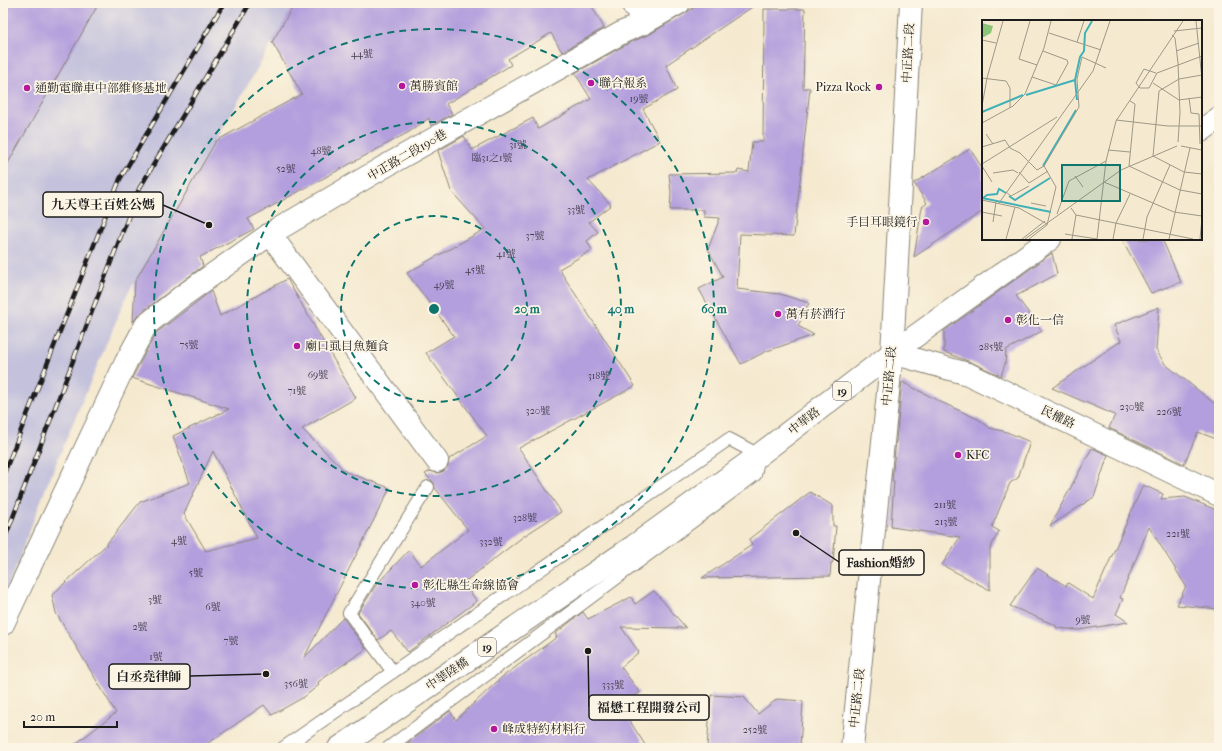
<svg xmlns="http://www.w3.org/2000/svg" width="1222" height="751" viewBox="0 0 1222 751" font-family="'IM FELL French Canon','Noto Serif TC',serif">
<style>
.industrial{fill:#c3c1dc}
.building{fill:#b39fdd;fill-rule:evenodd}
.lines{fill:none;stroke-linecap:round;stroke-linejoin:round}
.lane-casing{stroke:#888376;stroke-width:14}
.street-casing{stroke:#888376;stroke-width:24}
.secondary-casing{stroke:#888376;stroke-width:24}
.primary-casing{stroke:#888376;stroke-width:24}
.lane{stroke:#fff;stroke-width:12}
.street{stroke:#fff;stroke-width:22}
.secondary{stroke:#fff;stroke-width:22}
.primary{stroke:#fff;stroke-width:22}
.rail-casing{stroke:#1c1c1c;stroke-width:4.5}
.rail{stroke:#fcf5e5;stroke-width:3;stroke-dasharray:9;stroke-linecap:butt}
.ring{fill:none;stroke:#0f766e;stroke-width:2;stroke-dasharray:7 5}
.poi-dot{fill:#b5179e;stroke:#fcf5e5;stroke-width:1.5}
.labels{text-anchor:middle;stroke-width:3.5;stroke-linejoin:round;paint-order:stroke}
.number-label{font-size:10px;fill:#423d4c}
.shield{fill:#fcf5e5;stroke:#5f5d58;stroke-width:1}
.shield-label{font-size:11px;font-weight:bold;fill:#1c1c1c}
.street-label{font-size:12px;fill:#1c1c1c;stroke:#fcf5e5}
.poi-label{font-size:12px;fill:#1c1c1c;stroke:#fcf5e5;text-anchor:start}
.inset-river{fill:none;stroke:#41b1b8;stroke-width:2}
.inset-road{fill:none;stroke:#9e9888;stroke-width:1}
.view{fill:#0f766e;fill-opacity:0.15;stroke:#0f766e;stroke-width:2}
.inset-edge{fill:none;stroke:#1c1c1c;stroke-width:2}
.centre{fill:#0f766e;stroke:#fcf5e5;stroke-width:2}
.ring-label{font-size:12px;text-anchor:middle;font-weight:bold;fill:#0f766e;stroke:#fcf5e5;stroke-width:3.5;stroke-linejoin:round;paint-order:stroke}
.leader{fill:none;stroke:#1c1c1c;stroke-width:1.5}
.callout-dot{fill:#1c1c1c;stroke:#fcf5e5;stroke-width:1.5}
.callout{fill:#fcf5e5;stroke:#1c1c1c;stroke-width:1.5}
.callout-label{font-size:13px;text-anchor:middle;font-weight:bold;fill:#1c1c1c}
</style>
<rect width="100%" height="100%" fill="#fcf5e5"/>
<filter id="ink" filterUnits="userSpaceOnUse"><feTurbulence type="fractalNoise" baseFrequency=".025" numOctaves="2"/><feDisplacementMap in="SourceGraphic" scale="8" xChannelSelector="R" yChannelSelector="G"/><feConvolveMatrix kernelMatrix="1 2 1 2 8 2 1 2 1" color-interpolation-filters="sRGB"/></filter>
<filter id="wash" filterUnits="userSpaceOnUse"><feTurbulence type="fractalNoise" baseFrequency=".012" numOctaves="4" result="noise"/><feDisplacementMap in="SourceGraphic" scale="16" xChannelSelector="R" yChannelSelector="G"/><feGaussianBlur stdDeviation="0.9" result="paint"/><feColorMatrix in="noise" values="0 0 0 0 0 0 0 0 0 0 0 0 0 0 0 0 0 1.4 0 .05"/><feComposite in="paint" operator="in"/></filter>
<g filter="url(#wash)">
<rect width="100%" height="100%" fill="#f5ead0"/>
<path class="industrial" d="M 3,3 L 295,3 L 127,295 L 47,485 L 3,600 Z"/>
<g id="blocks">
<g class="building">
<path d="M 3,3 L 99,3 L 3,172 Z"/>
<path d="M 295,3 L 590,3 L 604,28 L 562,52 L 551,33 L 508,59 L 511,65 L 446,104 L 452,114 L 431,126 L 429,118 L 409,132 L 248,219 L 254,229 L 200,257 L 203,266 L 138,315 L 133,322 L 135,281 L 216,141 L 302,94 L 272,42 Z"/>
<path d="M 702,3 L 758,3 L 666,65 L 677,90 L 643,109 L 660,141 L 588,180 L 611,205 L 589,222 L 598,232 L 587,241 L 592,250 L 559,269 L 635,386 L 519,448 L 561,512 L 524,536 L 463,583 L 477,601 L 408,652 L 391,631 L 378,640 L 358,613 L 376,585 L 409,550 L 421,566 L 468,530 L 435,488 L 434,483 L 425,474 L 430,471 L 438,473 L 444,471 L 448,466 L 449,459 L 487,436 L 426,353 L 454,336 L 407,273 L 485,229 L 451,191 L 438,151 L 464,136 L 472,150 L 533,118 L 538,129 L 591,99 L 575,73 L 629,43 L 650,34 Z"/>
<path d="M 764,9 L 805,9 L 803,88 L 810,88 L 794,236 L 740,234 L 737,289 L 780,294 L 809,303 L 798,326 L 814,335 L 767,351 L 741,364 L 699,289 L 723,277 L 708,249 L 720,218 L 704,217 L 704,210 L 670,210 L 671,192 L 669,174 L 737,173 L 738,170 L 749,172 L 752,142 L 763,142 Z"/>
<path d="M 970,149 L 983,169 L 983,211 L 914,257 L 922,207 L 927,203 L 914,183 Z"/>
<path d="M 1122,239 L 1162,239 L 1181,282 L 1151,293 Z"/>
<path d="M 1052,253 L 1057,274 L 1016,296 L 1042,331 L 1006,350 L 1005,364 L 1001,376 L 973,363 L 944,352 L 944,331 Z"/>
<path d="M 287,279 L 356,398 L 302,429 L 346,472 L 390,488 L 304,658 L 343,618 L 366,649 L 318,682 L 319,685 L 304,697 L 272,715 L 264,705 L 201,748 L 70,748 L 116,713 L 56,613 L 52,595 L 106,545 L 140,502 L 190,483 L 173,436 L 229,409 L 132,378 L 156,333 L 211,291 L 220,316 ZM 213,451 L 257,538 L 206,551 L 184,514 Z"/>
<path d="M 1159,307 L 1156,350 L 1165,364 L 1219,407 L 1219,440 L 1198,432 L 1184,464 L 1109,428 L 1115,415 L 1052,388 L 1121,341 L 1114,325 Z"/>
<path d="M 902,382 L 943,403 L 978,419 L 990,428 L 1007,432 L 1030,442 L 1018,478 L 1010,483 L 992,527 L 999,531 L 990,549 L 990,590 L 942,565 L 960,537 L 891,527 L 894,481 L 892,480 Z"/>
<path d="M 1092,448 L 1108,455 L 1094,497 L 1050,526 Z"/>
<path d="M 1143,485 L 1163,494 L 1161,499 L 1185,497 L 1219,511 L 1219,609 L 1177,605 L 1186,586 L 1149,527 L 1120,598 L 1123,599 L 1116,614 L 1128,622 L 1079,630 L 1057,628 L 1055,625 L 1010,606 L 1037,568 L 1066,586 L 1068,583 L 1093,599 Z"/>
<path d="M 810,492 L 833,506 L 833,526 L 836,526 L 833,562 L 831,563 L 830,576 L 702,578 L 752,545 L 749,539 Z"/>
<path d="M 654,591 L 686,628 L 621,627 L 639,652 L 621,667 L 640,693 L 619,704 L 647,748 L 401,748 L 450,711 L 456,720 L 502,677 L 557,637 L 555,634 L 583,612 L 588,619 L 631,597 L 635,604 Z"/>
<path d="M 711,695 L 744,697 L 758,714 L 777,699 L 803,701 L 800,748 L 707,748 Z"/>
</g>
</g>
</g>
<g filter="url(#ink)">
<use href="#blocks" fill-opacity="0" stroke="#888376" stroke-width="1"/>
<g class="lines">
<g class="lane-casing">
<g id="lane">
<path d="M 393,672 L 349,613 L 428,487"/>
<path d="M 283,748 L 729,439 L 759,455 L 755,475 L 388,748"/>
</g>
</g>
<g class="street-casing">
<g id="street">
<path d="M 632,3 L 644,23"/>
<path d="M 270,234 L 437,461"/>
<path d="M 892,353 L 968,374 L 1219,495"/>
<path d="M 3,624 L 126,362 L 146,325 L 181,297 L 270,234 L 382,168 L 623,32 L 644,23 L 679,3"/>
</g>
</g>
<g class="secondary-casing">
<path id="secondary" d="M 852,748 L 892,353 L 911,3"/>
</g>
<g class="primary-casing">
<g id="primary">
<path d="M 1201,131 L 1219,118"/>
<path d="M 339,748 L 634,546 L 759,455 L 892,353 L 1050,239"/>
</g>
</g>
<use href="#lane" class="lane"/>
<use href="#street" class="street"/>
<use href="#secondary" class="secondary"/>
<use href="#primary" class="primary"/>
<g class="rail-casing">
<g id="rail">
<path d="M 3,476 L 120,179 L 224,3"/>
<path d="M 3,543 L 139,189 L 250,3"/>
</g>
</g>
<use href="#rail" class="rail"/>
</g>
</g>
<g class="ring">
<circle cx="434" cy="309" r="93"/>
<circle cx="434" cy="309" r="187"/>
<circle cx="434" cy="309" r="280"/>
</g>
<g class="poi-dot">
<circle cx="591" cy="83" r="4"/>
<circle cx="402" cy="86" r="4"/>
<circle cx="879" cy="87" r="4"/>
<circle cx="27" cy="88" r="4"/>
<circle cx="926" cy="222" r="4"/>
<circle cx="778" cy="314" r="4"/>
<circle cx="1008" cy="320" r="4"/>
<circle cx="297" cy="346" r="4"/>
<circle cx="958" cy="455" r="4"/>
<circle cx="415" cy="585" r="4"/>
<circle cx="494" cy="729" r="4"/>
</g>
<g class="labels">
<g class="number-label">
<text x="362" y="57">44號</text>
<text x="639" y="102">19號</text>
<text x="518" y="148">31號</text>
<text x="321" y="154">48號</text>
<text x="492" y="161">臨31之1號</text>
<text x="286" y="172">52號</text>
<text x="576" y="213">33號</text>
<text x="535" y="239">37號</text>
<text x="506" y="257">41號</text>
<text x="475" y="273">45號</text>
<text x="444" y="288">49號</text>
<text x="189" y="348">75號</text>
<text x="991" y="350">285號</text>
<text x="318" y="378">69號</text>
<text x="599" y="379">318號</text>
<text x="297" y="394">71號</text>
<text x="1132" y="410">230號</text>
<text x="538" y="414">320號</text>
<text x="1169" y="415">226號</text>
<text x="945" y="508">211號</text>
<text x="525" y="521">328號</text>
<text x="946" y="525">213號</text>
<text x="1178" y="537">221號</text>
<text x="179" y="544">4號</text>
<text x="491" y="545">332號</text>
<text x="196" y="576">5號</text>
<text x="155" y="603">3號</text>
<text x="423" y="606">340號</text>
<text x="213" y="610">6號</text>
<text x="1083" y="623">9號</text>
<text x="140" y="630">2號</text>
<text x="231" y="644">7號</text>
<text x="156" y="660">1號</text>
<text x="296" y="687">356號</text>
<text x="613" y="688">333號</text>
<text x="755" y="733">252號</text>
</g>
<g class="shield">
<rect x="833" y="382" width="18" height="18" rx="3"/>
<rect x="478" y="638" width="18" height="18" rx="3"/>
</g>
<g class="shield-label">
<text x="842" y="395">19</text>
<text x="487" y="651">19</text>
</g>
<g class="street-label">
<text transform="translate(908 53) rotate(-87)" y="4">中正路二段</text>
<text transform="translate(407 155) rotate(-30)" y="4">中正路二段190巷</text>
<text transform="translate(889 376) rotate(-85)" y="4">中正路二段</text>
<text transform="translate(1058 417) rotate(26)" y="4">民權路</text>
<text transform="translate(804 421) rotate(-38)" y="4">中華路</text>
<text transform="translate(447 674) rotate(-34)" y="4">中華陸橋</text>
<text transform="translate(857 698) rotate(-84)" y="4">中正路二段</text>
</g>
<g class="poi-label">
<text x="599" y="87">聯合報系</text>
<text x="410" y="90">萬勝賓館</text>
<text x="871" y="91" text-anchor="end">Pizza Rock</text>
<text x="35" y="92">通勤電聯車中部維修基地</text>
<text x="918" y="226" text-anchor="end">手目耳眼鏡行</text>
<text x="786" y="318">萬有菸酒行</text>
<text x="1016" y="324">彰化一信</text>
<text x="305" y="350">廟口虱目魚麵食</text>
<text x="966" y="459">KFC</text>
<text x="423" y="589">彰化縣生命線協會</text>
<text x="502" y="733">峰成特約材料行</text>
</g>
</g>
<g transform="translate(982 20)">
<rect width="220" height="220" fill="#f5ead0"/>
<path d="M 0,3 L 11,6 L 9,13 L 2,17 L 0,17 Z" fill="#8ac57a"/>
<path class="inset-river" d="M 44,75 L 93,60M 95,80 L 93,60 L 98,37 L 102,31 L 103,13 L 110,1M 0,92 L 41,75M 61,146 L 94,90M 27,176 L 33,180 L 68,158M 0,178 L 69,192M 1,178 L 5,175 L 15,174 L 17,169 L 24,173"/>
<path class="inset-road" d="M 48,1 L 37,39 L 55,45M 214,1 L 220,59M 192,11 L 220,8M 67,13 L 119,30M 190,15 L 193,18 L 196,43 L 198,93 L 196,122M 0,20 L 14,23M 95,22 L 102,1M 194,31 L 217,23M 220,55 L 197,59 L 177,71 L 171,136 L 202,152 L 220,154M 50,57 L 74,65 L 86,43 L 85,40 L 61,31M 0,58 L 24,61 L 28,68 L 28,88M 171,63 L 197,80 L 220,77M 158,68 L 167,68 L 175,53 L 220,36M 158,68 L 154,63 L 162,49 L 174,53M 207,78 L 209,93 L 217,94 L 218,124M 148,81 L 153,84 L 147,146 L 198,170 L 220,174M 0,86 L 5,58 L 21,1M 134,100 L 186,106 L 220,106M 0,103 L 31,86 L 43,74 L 62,28 L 69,1M 4,114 L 11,124M 199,126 L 220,130M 0,127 L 23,120 L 28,128 L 38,133 L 55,150 L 62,146M 126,130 L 148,132M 0,144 L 75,97M 0,146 L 10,162M 37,152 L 47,163 L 66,151M 11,153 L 31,150 L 36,153M 93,156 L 101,167M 122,162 L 192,192 L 220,196M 24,172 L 29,176 L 47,166M 0,180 L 37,188 L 65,204M 17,183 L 111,51 L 128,1M 49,183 L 64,186M 89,188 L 94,195 L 211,219M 0,192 L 20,196M 75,194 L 87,161 L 124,141M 11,202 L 14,182M 65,205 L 74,167 L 62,146 L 97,87 L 95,59 L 100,37 L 124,48M 83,214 L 115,219 L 124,141 L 134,101 L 201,1M 24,219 L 33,187M 40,219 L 63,201M 43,219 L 139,150 L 195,126M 47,219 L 65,205M 90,219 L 94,195M 131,219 L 134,203 L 148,174M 161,219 L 165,197 L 188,145M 187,219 L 208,128M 218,219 L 220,198"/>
<path class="view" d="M 80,145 L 138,145 L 138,181 L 80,181 Z"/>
<rect width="220" height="220" class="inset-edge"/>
</g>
<circle cx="434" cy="309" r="6" class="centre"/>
<g class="ring-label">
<text x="527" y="313">20 m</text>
<text x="621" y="313">40 m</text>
<text x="714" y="313">60 m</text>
</g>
<path class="leader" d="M209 225L163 205M796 533L839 562M266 674L190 676M588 651L589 707"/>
<g class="callout-dot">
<circle cx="209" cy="225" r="4"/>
<circle cx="796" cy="533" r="4"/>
<circle cx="266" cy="674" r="4"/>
<circle cx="588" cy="651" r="4"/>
</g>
<g class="callout">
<rect x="43" y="192" width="120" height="25" rx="4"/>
<rect x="839" y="550" width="85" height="25" rx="4"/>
<rect x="109" y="664" width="81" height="25" rx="4"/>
<rect x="589" y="695" width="120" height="25" rx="4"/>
</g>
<g class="callout-label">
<text x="103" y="209">九天尊王百姓公媽</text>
<text x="881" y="567">Fashion婚紗</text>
<text x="149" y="681">白丞堯律師</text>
<text x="649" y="712">福懋工程開發公司</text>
</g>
<rect width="1222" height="751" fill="none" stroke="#fcf5e5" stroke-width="16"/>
<path d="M24 721v6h93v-6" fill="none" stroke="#1c1c1c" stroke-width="2"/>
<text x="30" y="721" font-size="12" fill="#1c1c1c" stroke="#fcf5e5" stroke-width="3" paint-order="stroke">20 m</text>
</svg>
